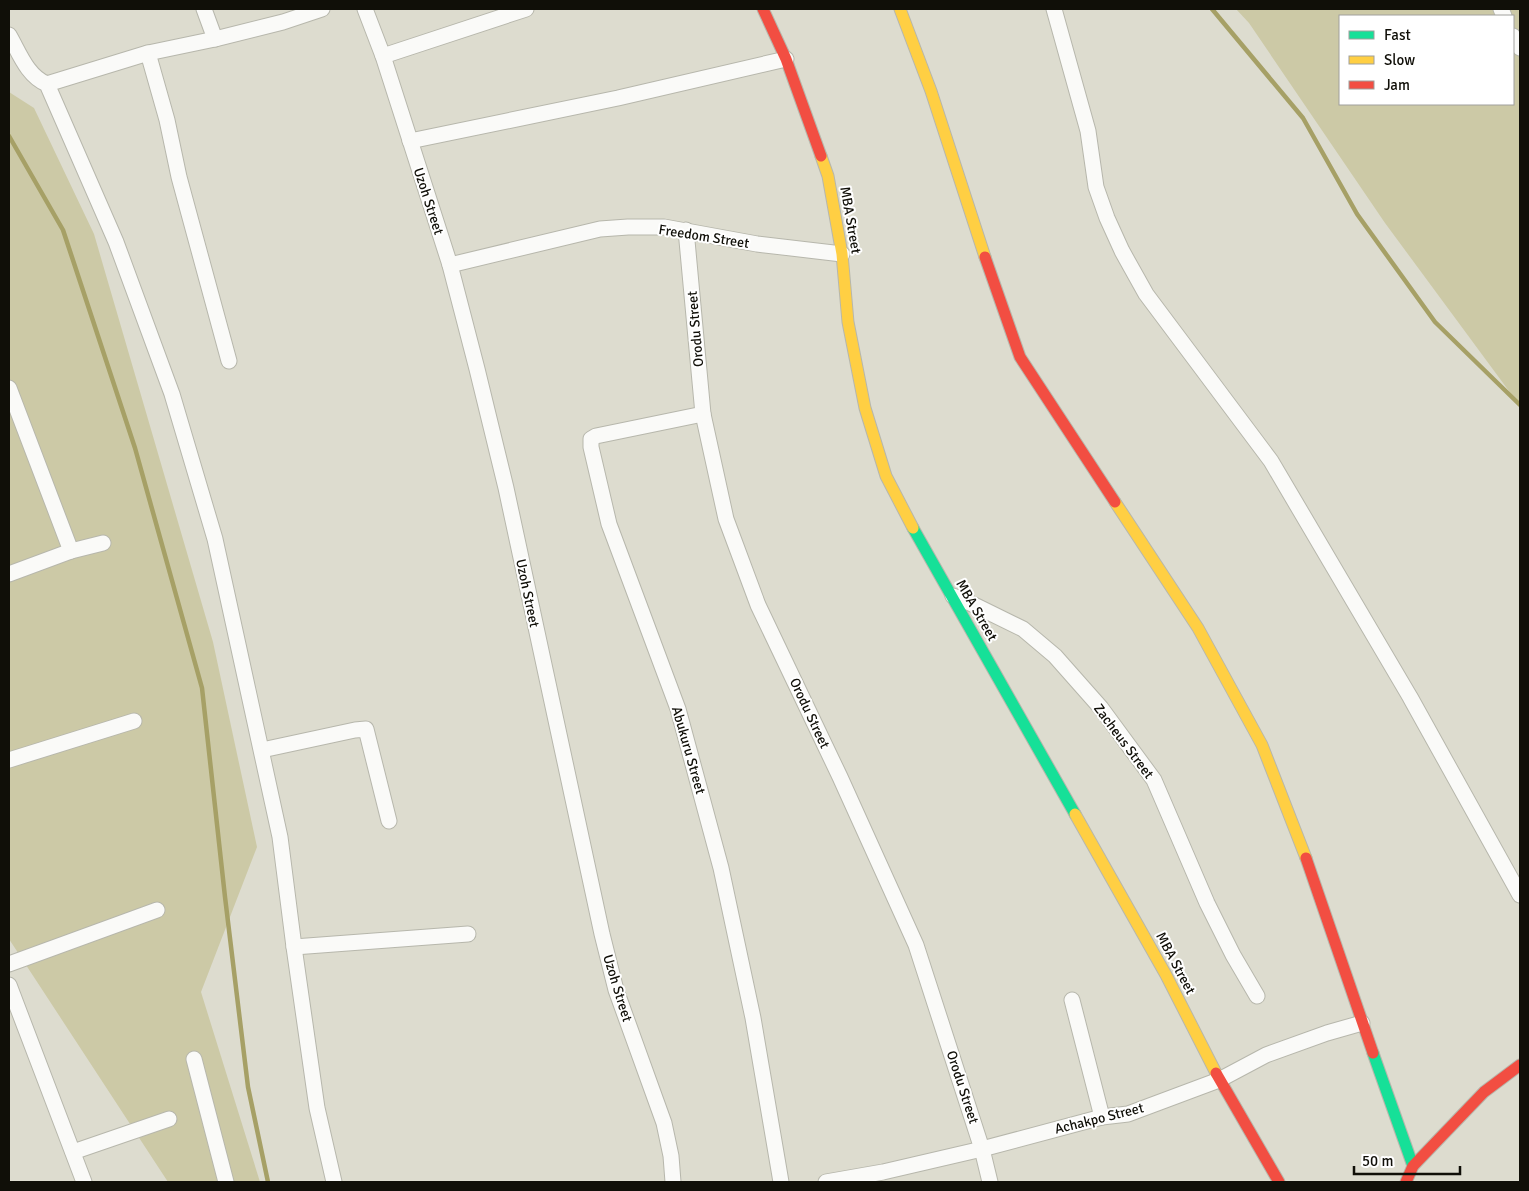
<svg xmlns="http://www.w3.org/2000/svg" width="1529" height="1191" viewBox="0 0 1529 1191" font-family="Signika,sans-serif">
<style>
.green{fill:#ccc9a6;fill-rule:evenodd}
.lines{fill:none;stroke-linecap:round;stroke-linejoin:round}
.stream{stroke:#a6a066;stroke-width:4.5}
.street-casing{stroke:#b7b7ac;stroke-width:17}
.fast-casing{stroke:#b7b7ac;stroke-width:13}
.slow-casing{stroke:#b7b7ac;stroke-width:13}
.jam-casing{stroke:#b7b7ac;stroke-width:13}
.street{stroke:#fafaf8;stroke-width:15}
.fast{stroke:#16e098;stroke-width:11}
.slow{stroke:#ffcf43;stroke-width:11}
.jam{stroke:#f24e42;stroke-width:11}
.labels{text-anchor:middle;stroke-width:4;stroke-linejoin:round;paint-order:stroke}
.street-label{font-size:14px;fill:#100f08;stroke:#fff}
</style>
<rect width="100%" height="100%" fill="#dddccf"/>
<g class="green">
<path d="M 1236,9 L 1520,9 L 1520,406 L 1385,223 L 1249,23 ZM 1340,16 L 1513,16 L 1513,104 L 1340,104 Z"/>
<path d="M 9,92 L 34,108 L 94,234 L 213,642 L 257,847 L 201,992 L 260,1182 L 168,1182 L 9,939 Z"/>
</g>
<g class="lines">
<g class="stream">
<path d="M 1212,9 L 1303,118 L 1357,214 L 1435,322 L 1520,405"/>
<path d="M 9,136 L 63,230 L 135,448 L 202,688 L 225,897 L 248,1087 L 268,1182"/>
</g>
<g class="street-casing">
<g id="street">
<path d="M 204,9 L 215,39"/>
<path d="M 365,9 L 383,56 L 450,265 L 477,369 L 506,488 L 602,934 L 616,990 L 664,1123 L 671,1156 L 673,1182"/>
<path d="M 1054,9 L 1088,131 L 1096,187 L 1107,218 L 1122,251 L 1146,294 L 1271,461 L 1410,697 L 1520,895"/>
<path d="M 1501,9 L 1504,16"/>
<path d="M 9,35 C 19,52 27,76 47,84 L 116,242 L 172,394 L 215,539 L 280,837 L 294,947 L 317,1108 L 334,1182"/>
<path d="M 1513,36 L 1520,48"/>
<path d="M 148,53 L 167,120 L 179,177 L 229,361"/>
<path d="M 383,56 L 526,9"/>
<path d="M 47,84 L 148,53 L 215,39 L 283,22 L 322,9"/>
<path d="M 410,141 L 618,98 L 786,59"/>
<path d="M 686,230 L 703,414 L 726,519 L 758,605 L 840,777 L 916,945 L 982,1149 L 990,1182"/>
<path d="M 450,265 L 600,229 L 628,227 L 664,227 L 757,244 L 842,254"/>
<path d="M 9,388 L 71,551"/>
<path d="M 703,414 L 596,436 L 591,439 L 591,447 L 609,524 L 678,709 L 721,868 L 753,1018 L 781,1182"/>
<path d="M 9,574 L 71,551 L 103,543"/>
<path d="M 953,596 L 970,603 L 1023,629 L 1055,656 L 1101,708 L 1154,780 L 1207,903 L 1233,955 L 1257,996"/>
<path d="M 262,750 L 355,730 L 366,729 L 389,821"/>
<path d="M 9,760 L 134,721"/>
<path d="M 294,947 L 468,934"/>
<path d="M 9,964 L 157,910"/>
<path d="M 9,985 L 84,1182"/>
<path d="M 1072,1000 L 1102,1117"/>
<path d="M 194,1059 L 226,1182"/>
<path d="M 73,1152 L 169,1119"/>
<path d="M 826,1182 L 883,1172 L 982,1149 L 1102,1117 L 1128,1114 L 1219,1080 L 1266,1055 L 1327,1033 L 1362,1023"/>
</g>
</g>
<g class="fast-casing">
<g id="fast">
<path d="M 913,528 L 1075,814"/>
<path d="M 1373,1053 L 1413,1166"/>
</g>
</g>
<g class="slow-casing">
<g id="slow">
<path d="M 900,9 L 931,91 L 985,257"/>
<path d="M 821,156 L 828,176 L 842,254 L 848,322 L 865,408 L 886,476 L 913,528"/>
<path d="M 1115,502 L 1198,628 L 1262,745 L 1306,858"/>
<path d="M 1075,814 L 1166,975 L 1216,1073"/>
</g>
</g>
<g class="jam-casing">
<g id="jam">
<path d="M 763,9 L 786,59 L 821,156"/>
<path d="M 985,257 L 1020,357 L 1115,502"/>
<path d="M 1306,858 L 1373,1053"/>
<path d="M 1216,1073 L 1279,1182"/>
<path d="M 1406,1182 L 1413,1166 L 1484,1092 L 1520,1065"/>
</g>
</g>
<use href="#street" class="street"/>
<use href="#fast" class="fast"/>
<use href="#slow" class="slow"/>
<use href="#jam" class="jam"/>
</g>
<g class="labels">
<g class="street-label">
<text transform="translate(429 201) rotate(72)" y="5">Uzoh Street</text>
<text transform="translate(851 220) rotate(80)" y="5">MBA Street</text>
<text transform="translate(704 236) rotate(9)" y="5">Freedom Street</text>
<text transform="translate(695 329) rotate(-95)" y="5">Orodu Street</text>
<text transform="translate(528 593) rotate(78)" y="5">Uzoh Street</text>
<text transform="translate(977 610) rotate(60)" y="5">MBA Street</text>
<text transform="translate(810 713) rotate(65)" y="5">Orodu Street</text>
<text transform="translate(1124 741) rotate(53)" y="5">Zacheus Street</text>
<text transform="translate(689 750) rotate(74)" y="5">Abukuru Street</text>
<text transform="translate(1176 963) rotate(62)" y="5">MBA Street</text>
<text transform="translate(618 988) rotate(73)" y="5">Uzoh Street</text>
<text transform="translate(963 1087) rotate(72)" y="5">Orodu Street</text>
<text transform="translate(1099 1118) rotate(-14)" y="5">Achakpo Street</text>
</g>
</g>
<rect width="1529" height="1191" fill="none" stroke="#100f08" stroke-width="20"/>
<rect x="1339" y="15" width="175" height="90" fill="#ffffff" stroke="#9f9f9c"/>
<rect x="1349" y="31" width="25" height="8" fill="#16e098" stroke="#9f9f9c"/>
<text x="1384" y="40" font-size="15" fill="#100f08">Fast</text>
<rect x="1349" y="56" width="25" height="8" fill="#ffcf43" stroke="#9f9f9c"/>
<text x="1384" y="65" font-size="15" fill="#100f08">Slow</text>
<rect x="1349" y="81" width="25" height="8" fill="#f24e42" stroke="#9f9f9c"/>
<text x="1384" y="90" font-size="15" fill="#100f08">Jam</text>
<path d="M1354 1166v8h106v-8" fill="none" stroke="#100f08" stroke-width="2.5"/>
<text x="1362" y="1166" font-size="15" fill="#100f08" stroke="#ffffff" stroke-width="4" paint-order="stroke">50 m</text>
</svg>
